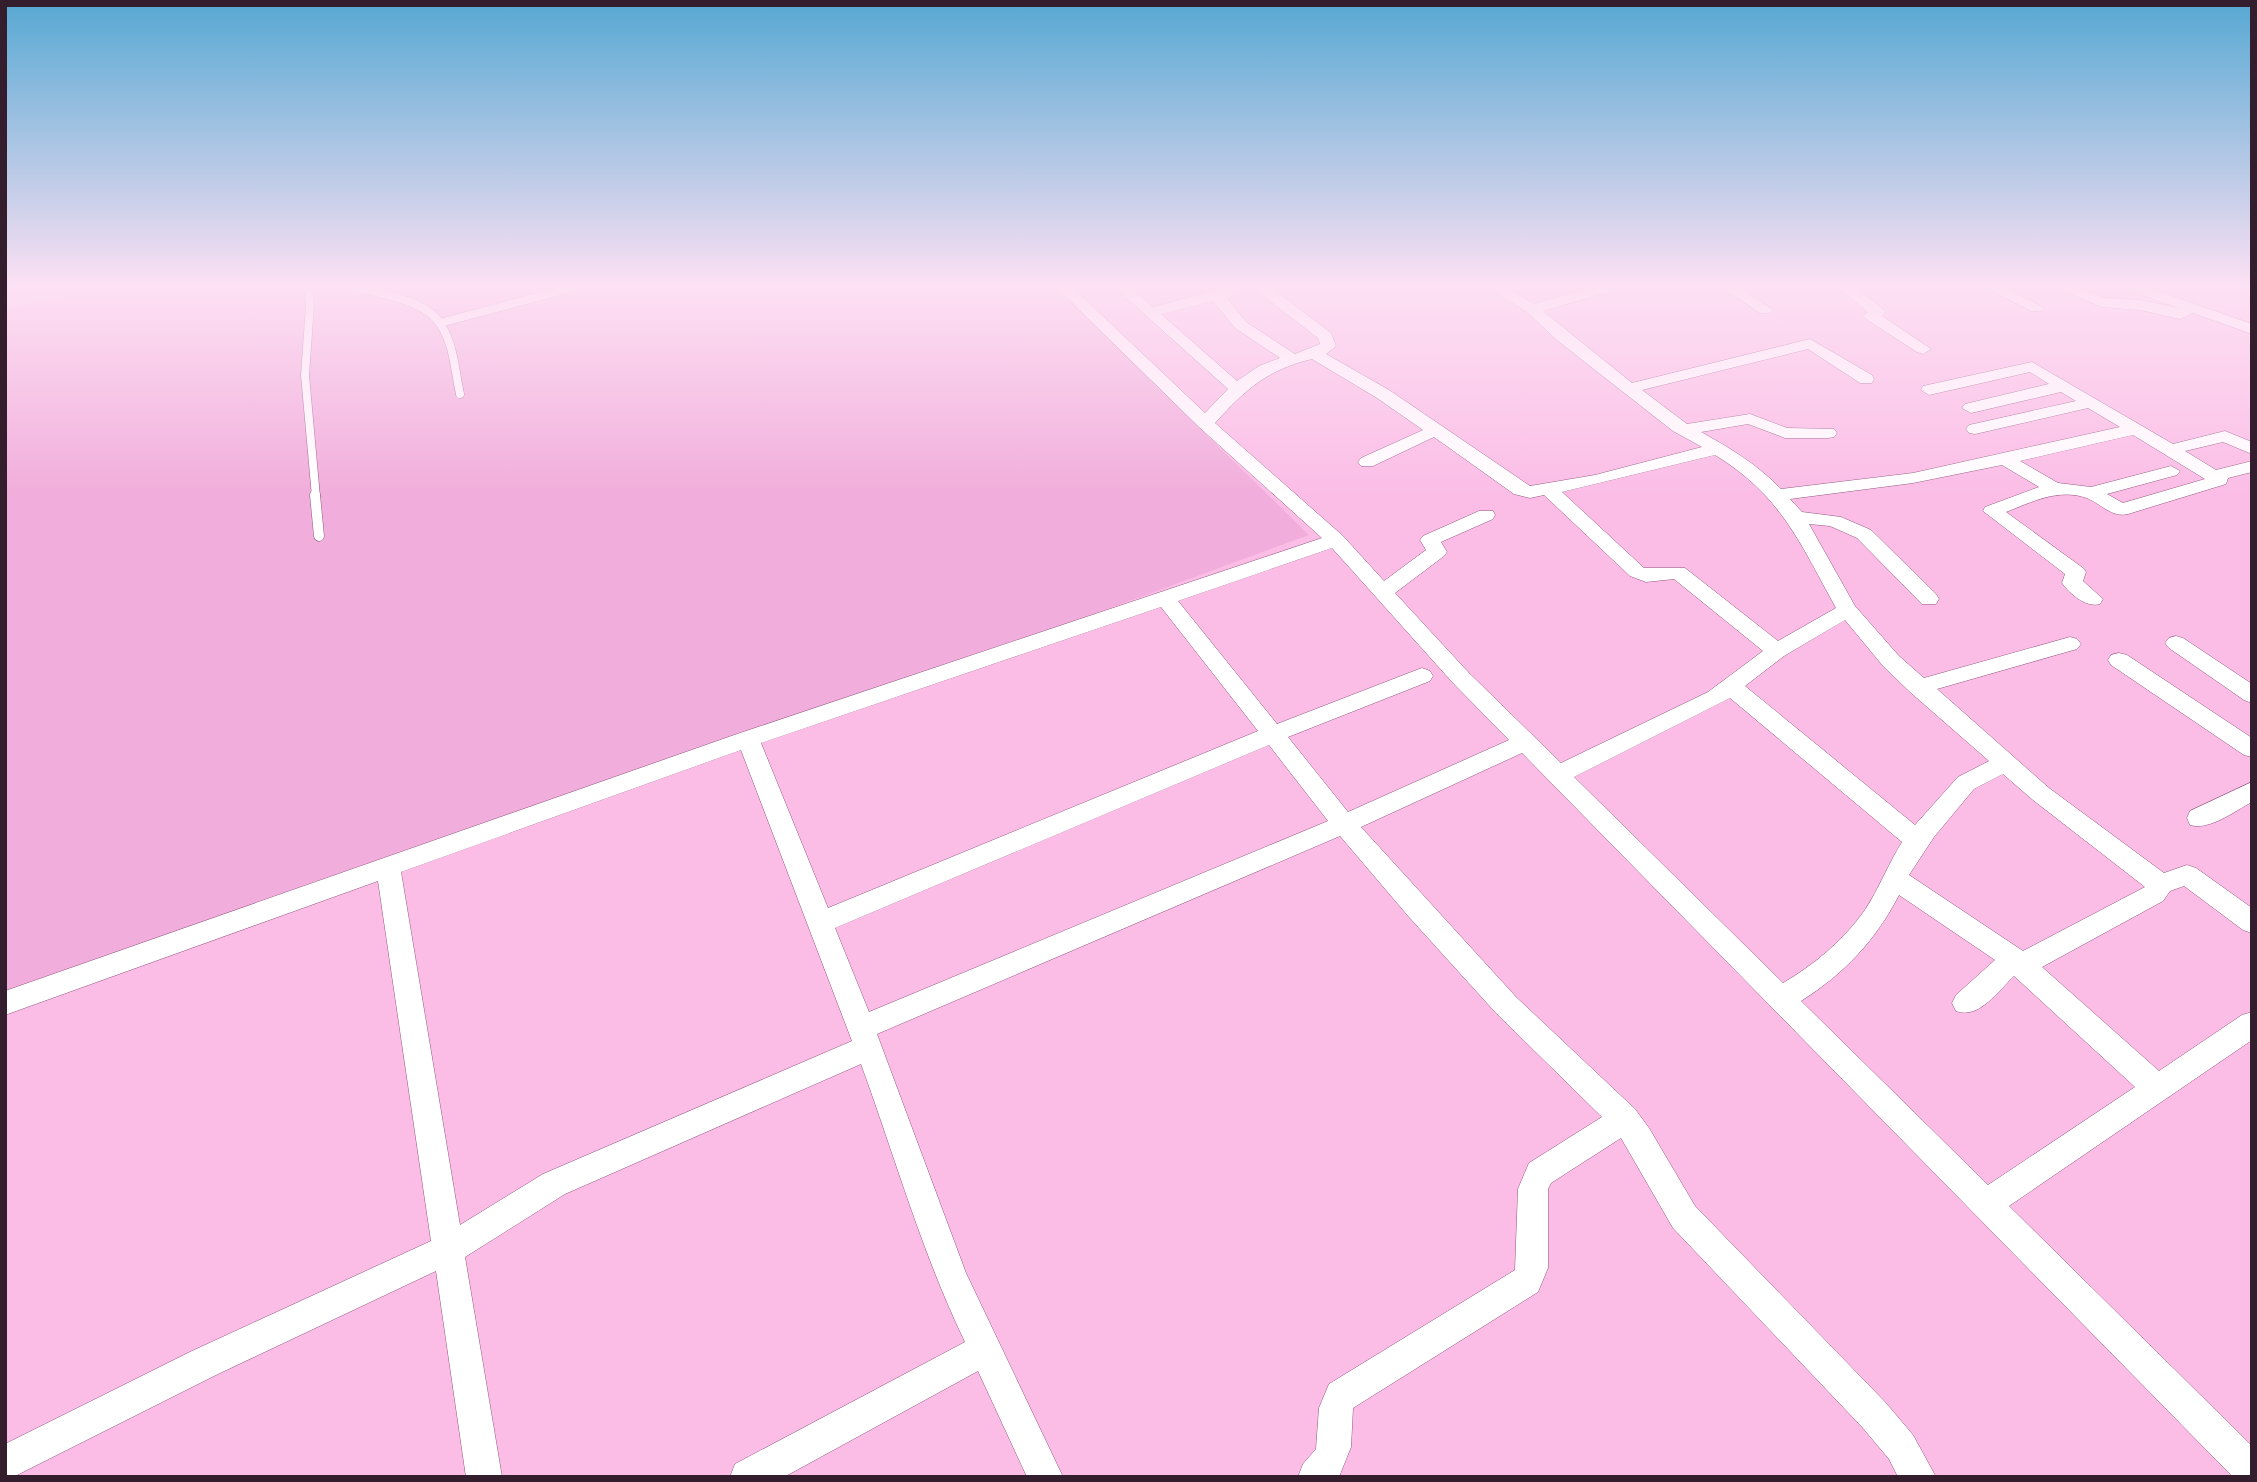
<svg xmlns="http://www.w3.org/2000/svg" width="2257" height="1482" viewBox="0 0 2257 1482" font-family="Poppins,sans-serif">
<style>
.built{fill:#f1addb}
.lines{fill:none;stroke-linecap:round;stroke-linejoin:round}
.service-far1-casing{stroke:#90597f;stroke-width:9}
.service-casing{stroke:#90597f;stroke-width:11}
.minor-casing{stroke:#90597f;stroke-width:1}
.service-far1{stroke:#fff;stroke-width:8}
.service{stroke:#fff;stroke-width:10}
.minor{fill:#fff;fill-rule:evenodd}
</style>
<rect width="100%" height="100%" fill="#fbbde6"/>
<path class="built" d="M 126,286 L 1054,286 L 1309,535 L 5,1015 L 5,308 Z"/>
<g class="lines">
<g class="service-far1-casing">
<g id="service-far1">
<path d="M 308,286 L 310,305 L 305,375 L 316,497"/>
<path d="M 352,286 C 379,294 425,299 441,325 C 454,345 455,372 460,394"/>
<path d="M 440,323 L 579,286"/>
</g>
</g>
<g class="service-casing">
<path id="service" d="M 315,495 L 319,536"/>
</g>
<g class="minor-casing">
<g id="minor">
<path d="M 1055,286 L 1071,286 L 1205,413 L 1228,389 L 1113,286 L 1129,286 L 1153,307 L 1231,286 L 1269,286 L 1331,333 L 1336,346 L 1326,354 L 1389,390 L 1530,486 L 1595,475 L 1702,447 L 1673,431 L 1558,341 L 1527,312 L 1485,286 L 1503,286 L 1534,304 L 1596,286 L 1620,286 L 1618,289 L 1543,311 L 1632,383 L 1810,339 L 1872,375 L 1874,379 L 1872,383 L 1860,383 L 1808,349 L 1642,390 L 1687,424 L 1750,414 L 1787,428 L 1834,429 L 1837,433 L 1834,437 L 1828,438 L 1785,438 L 1748,424 L 1701,432 C 1730,448 1758,465 1781,489 L 1913,473 L 2120,427 L 2088,408 L 1975,434 L 1969,433 L 1966,429 L 1969,425 L 2076,401 L 2061,392 L 1971,413 L 1962,408 L 1965,404 L 2049,384 L 2030,372 L 1929,395 L 1921,390 L 1923,386 L 2032,362 L 2173,444 L 2225,431 L 2252,442 L 2252,454 L 2223,442 L 2185,451 L 2216,470 L 2252,461 L 2252,472 L 2228,478 L 2226,484 L 2128,514 C 2112,518 2101,504 2087,498 C 2058,488 2032,502 2006,512 L 2083,568 L 2086,572 L 2083,581 L 2103,599 L 2100,604 C 2086,608 2070,594 2062,583 L 2065,574 L 1983,511 L 1985,507 L 2039,487 L 2002,465 L 1913,483 L 1790,499 L 1802,512 L 1841,517 L 1871,530 L 1936,594 L 1939,599 L 1936,604 L 1922,604 L 1857,538 L 1830,526 L 1809,524 L 1855,606 L 1899,656 L 1924,678 L 2070,637 L 2077,639 L 2081,644 L 2077,649 L 1937,689 L 2049,788 L 2164,873 L 2187,865 L 2196,868 L 2252,908 L 2252,933 L 2243,930 L 2184,886 L 2170,891 L 2163,901 L 2042,967 L 2159,1071 L 2242,1015 L 2252,1012 L 2252,1040 L 2009,1206 L 2252,1446 L 2252,1477 L 2233,1477 L 1522,753 L 1361,827 L 1516,997 L 1635,1109 L 1649,1128 L 1695,1206 L 1886,1403 L 1913,1435 L 1936,1477 L 1898,1477 L 1889,1459 L 1862,1427 L 1673,1228 L 1621,1138 L 1551,1183 L 1548,1189 L 1548,1268 L 1538,1292 L 1353,1408 L 1351,1447 L 1339,1477 L 1298,1477 L 1303,1464 L 1316,1449 L 1319,1408 L 1329,1384 L 1515,1270 L 1518,1189 L 1529,1163 L 1602,1117 L 1496,1013 L 1409,917 L 1340,836 L 877,1034 L 966,1273 L 1063,1477 L 1027,1477 L 978,1371 L 784,1477 L 730,1477 L 735,1464 L 965,1342 C 922,1253 895,1157 861,1064 L 565,1194 L 465,1257 L 502,1477 L 466,1477 L 436,1271 L 216,1375 L 17,1475 L 5,1477 L 5,1444 L 192,1351 L 431,1241 L 378,881 L 5,1015 L 5,991 L 740,733 L 1322,538 L 1199,427 ZM 1252,287 L 1318,338 L 1320,344 L 1295,354 L 1246,322 L 1227,298 ZM 1213,301 L 1235,328 L 1280,358 L 1259,366 L 1237,381 L 1161,314 ZM 1312,359 L 1377,398 L 1423,430 L 1361,458 L 1358,462 L 1361,466 L 1373,466 L 1434,437 L 1514,494 L 1530,498 L 1544,495 L 1630,576 L 1646,582 L 1674,579 L 1763,651 L 1708,692 L 1561,763 L 1469,673 L 1395,593 L 1444,556 L 1447,552 L 1441,542 L 1493,519 L 1495,515 L 1493,511 L 1479,511 L 1423,536 L 1420,540 L 1426,550 L 1384,581 L 1343,536 L 1215,423 C 1246,389 1267,370 1312,359 ZM 2133,435 L 2205,479 L 2123,503 L 2107,494 L 2177,475 L 2180,471 L 2171,466 L 2091,487 L 2058,483 L 2020,461 ZM 1715,455 C 1781,495 1800,543 1836,608 L 1778,641 L 1685,568 L 1644,568 L 1562,492 ZM 1332,548 L 1453,683 L 1509,740 L 1348,812 L 1288,737 L 1430,681 L 1433,676 L 1430,671 L 1422,668 L 1414,671 L 1277,724 L 1178,601 ZM 1161,607 L 1258,731 L 828,908 L 761,743 ZM 1845,620 L 1883,666 L 1910,692 L 1989,761 L 1958,777 L 1915,825 L 1745,686 L 1784,656 ZM 1730,698 L 1902,842 C 1888,864 1879,889 1865,910 C 1844,940 1814,965 1783,983 L 1574,777 ZM 1269,745 L 1328,821 L 869,1012 L 835,928 ZM 741,750 L 852,1041 L 543,1174 L 460,1225 L 401,872 ZM 2003,774 L 2033,800 L 2145,887 L 2023,951 L 1909,875 L 1934,837 L 1974,789 ZM 1899,895 L 1995,960 L 1956,995 L 1952,1003 L 1956,1011 C 1979,1020 1999,990 2014,976 L 2135,1087 L 1988,1185 L 1801,1001 C 1844,974 1876,940 1899,895 Z"/>
<path d="M 1720,286 L 1737,286 L 1773,310 L 1770,313 L 1760,313 Z"/>
<path d="M 1836,286 L 1853,286 L 1883,309 L 1886,312 L 1882,316 L 1931,349 L 1923,354 L 1917,352 L 1866,319 L 1863,316 L 1868,312 Z"/>
<path d="M 1983,286 L 2002,286 L 2044,308 L 2041,311 L 2031,311 Z"/>
<path d="M 2052,286 L 2073,286 L 2104,298 L 2140,300 L 2179,308 L 2124,289 L 2122,286 L 2143,286 L 2252,324 L 2252,334 L 2193,313 L 2180,319 L 2140,310 L 2102,307 Z"/>
<path d="M 2176,636 L 2183,638 L 2252,684 L 2252,703 L 2244,700 L 2169,648 L 2165,643 L 2169,638 Z"/>
<path d="M 2119,653 L 2127,655 L 2252,738 L 2252,757 L 2244,755 L 2111,665 L 2108,660 L 2111,655 Z"/>
<path d="M 2252,782 L 2252,802 C 2235,811 2209,831 2190,825 L 2187,818 L 2190,811 Z"/>
</g>
</g>
<use href="#service-far1" class="service-far1"/>
<use href="#service" class="service"/>
<use href="#minor" class="minor"/>
</g>
<linearGradient id="sky" x2="0" y2="1"><stop stop-color="#56a8d3"/><stop offset="0.58" stop-color="#fde1f4"/><stop offset="1" stop-color="#fde1f4" stop-opacity="0"/></linearGradient>
<rect width="2257" height="494" fill="url(#sky)"/>
<rect width="2257" height="1482" fill="none" stroke="#341d2d" stroke-width="14"/>
</svg>
